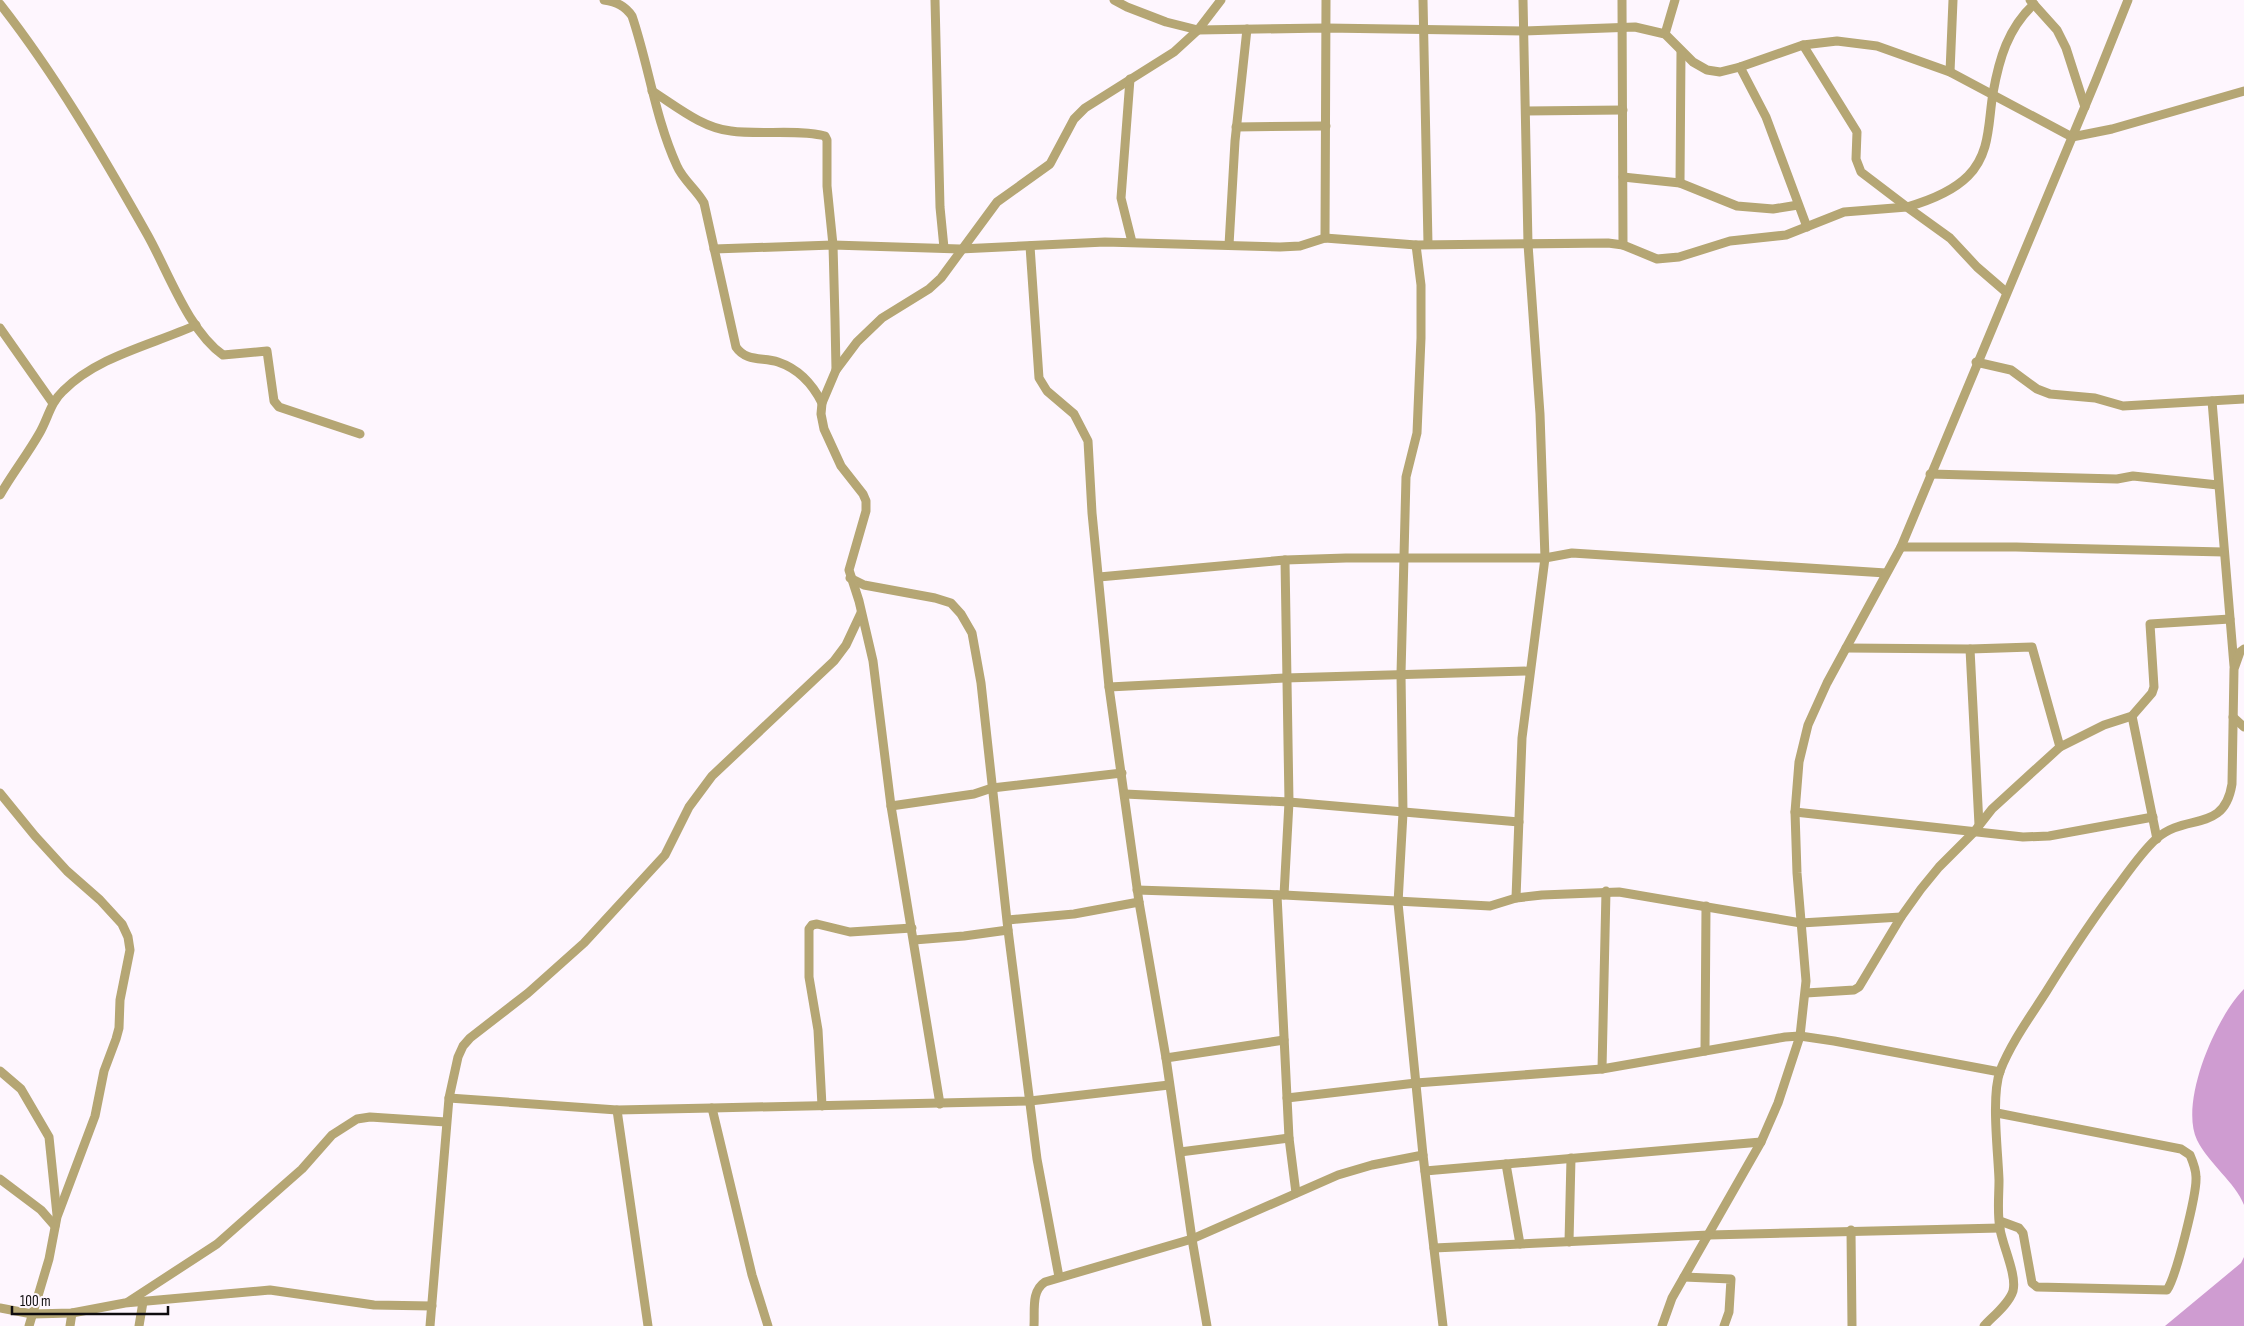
<svg xmlns="http://www.w3.org/2000/svg" width="2244" height="1326" viewBox="0 0 2244 1326" font-family="'Sofia Sans Condensed',sans-serif">
<style>
.water{fill:#cf9cd1}
.lines{fill:none;stroke-linecap:round;stroke-linejoin:round}
.street{stroke:#b5a674;stroke-width:9}
</style>
<rect width="100%" height="100%" fill="#fef6fe"/>
<g class="water">
<path d="M 2244,989 L 2244,1205 C 2235,1182 2209,1164 2197,1140 C 2179,1102 2216,1017 2244,989 Z"/>
<path d="M 2244,1257 L 2244,1326 L 2165,1326 L 2241,1263 Z"/>
</g>
<g class="lines">
<g class="street">
<path d="M 604,0 C 617,2 625,6 632,16 C 649,66 655,118 677,166 C 683,180 697,190 704,203 L 736,347 C 746,362 763,357 778,362 C 799,369 812,383 822,403"/>
<path d="M 935,0 L 940,207 L 944,248"/>
<path d="M 1114,0 L 1127,7 L 1166,22 L 1198,30 L 1326,28 L 1524,31 L 1635,27 L 1665,34 L 1693,62 L 1707,70 L 1720,72 L 1740,67 L 1803,45 L 1837,41 L 1877,46 L 1950,72 L 2072,137 L 2112,129 L 2244,91"/>
<path d="M 1423,0 L 1428,244"/>
<path d="M 1622,0 L 1623,245"/>
<path d="M 2030,0 L 2057,30 L 2066,48 L 2085,107"/>
<path d="M 0,4 C 55,74 103,156 147,234 C 168,271 188,330 223,355 L 267,351 L 274,401 L 279,407 L 360,434"/>
<path d="M 1665,34 L 1675,0"/>
<path d="M 1803,45 L 1857,132 L 1856,159 L 1861,172 L 1907,207 C 1928,201 1952,192 1968,176 C 1991,153 1988,122 1993,93 C 1999,59 2008,28 2034,4"/>
<path d="M 1740,67 L 1766,117 L 1807,227"/>
<path d="M 1950,72 L 1953,0"/>
<path d="M 1130,79 L 1121,198 L 1132,242"/>
<path d="M 652,91 C 676,106 702,128 731,131 C 758,135 801,129 825,136 L 827,140 L 827,186 L 833,245 L 835,319 L 836,370"/>
<path d="M 1526,111 L 1623,110"/>
<path d="M 1236,127 L 1326,126"/>
<path d="M 1623,177 L 1680,183 L 1737,206 L 1773,209 L 1798,205"/>
<path d="M 1680,183 L 1681,51"/>
<path d="M 1325,238 L 1326,0"/>
<path d="M 1229,245 L 1235,141 L 1247,29"/>
<path d="M 1416,245 L 1421,285 L 1421,338 L 1417,433 L 1406,477 L 1401,674 L 1403,813 L 1398,903 L 1423,1155 L 1443,1326"/>
<path d="M 1030,246 L 1039,378 L 1047,391 L 1074,414 L 1088,441 L 1092,513 L 1109,687 L 1139,902 L 1166,1058 L 1192,1239 L 1207,1326"/>
<path d="M 714,249 L 833,245 L 960,249 L 1105,242 L 1280,247 L 1300,246 L 1325,238 L 1416,245 L 1608,243 L 1623,245 L 1657,259 L 1679,257 L 1730,241 L 1786,235 L 1844,212 L 1907,207 L 1950,238 L 1977,267 L 2006,292"/>
<path d="M 0,328 L 52,402"/>
<path d="M 1976,362 L 2011,370 L 2037,389 L 2050,394 L 2095,398 L 2123,406 L 2244,399"/>
<path d="M 2212,401 L 2234,666"/>
<path d="M 1930,474 L 2117,479 L 2133,476 L 2218,485"/>
<path d="M 0,495 C 12,474 27,455 39,434 C 48,419 50,403 63,391 C 98,356 152,345 196,325"/>
<path d="M 1901,547 L 2016,547 L 2224,552"/>
<path d="M 1099,577 L 1285,560 L 1346,558 L 1545,558 L 1572,553 L 1886,573"/>
<path d="M 850,578 L 864,585 L 935,598 L 951,603 L 961,614 L 972,633 L 981,683 L 1008,930 L 1037,1159 L 1059,1277"/>
<path d="M 1846,648 L 1970,649 L 2032,647 L 2060,747"/>
<path d="M 1970,649 L 1979,825"/>
<path d="M 1109,687 L 1285,678 L 1529,671"/>
<path d="M 2132,716 L 2157,839"/>
<path d="M 2233,717 L 2244,727"/>
<path d="M 0,793 L 35,836 L 67,871 L 100,900 L 122,924 L 128,937 L 130,950 L 120,1000 L 119,1028 L 116,1039 L 104,1071 L 95,1116 L 57,1217 L 49,1259 L 29,1326"/>
<path d="M 1125,794 L 1289,802 L 1519,822"/>
<path d="M 891,806 L 974,794 L 992,788 L 1122,773"/>
<path d="M 1795,812 L 2023,837 L 2049,836 L 2153,817"/>
<path d="M 1137,890 L 1284,895 L 1490,906 L 1516,898 L 1542,895 L 1619,892 L 1801,923 L 1901,917"/>
<path d="M 1277,895 L 1289,1138 L 1296,1193"/>
<path d="M 1284,895 L 1289,802 L 1285,560"/>
<path d="M 1516,898 L 1522,738 L 1545,558 L 1540,414 L 1528,244 L 1523,0"/>
<path d="M 1008,920 L 1074,914 L 1139,902"/>
<path d="M 914,940 L 964,936 L 1008,930"/>
<path d="M 1806,993 L 1854,990 L 1859,987 L 1901,917 L 1921,889 L 1939,867 L 1974,832 L 1992,809 L 2060,747 L 2104,725 L 2132,716 L 2152,693 L 2154,687 L 2150,624 L 2230,619"/>
<path d="M 1705,1051 L 1706,906"/>
<path d="M 1166,1058 L 1284,1040"/>
<path d="M 1602,1069 L 1606,891"/>
<path d="M 0,1071 L 21,1089 L 49,1137 L 57,1215"/>
<path d="M 449,1098 L 617,1110 L 712,1108 L 1030,1101 L 1169,1085"/>
<path d="M 1287,1098 L 1416,1083 L 1602,1069 L 1785,1037 L 1800,1036 L 1834,1041 L 2000,1072"/>
<path d="M 940,1104 L 891,806 L 873,661 L 859,601 L 849,570 L 866,511 L 866,501 L 863,494 L 841,466 L 824,429 L 821,414 L 822,403 L 836,370 L 857,342 L 882,318 L 929,289 L 941,278 L 997,202 L 1050,164 L 1074,119 L 1085,108 L 1174,52 L 1198,30 L 1221,0"/>
<path d="M 822,1106 L 818,1030 L 809,977 L 809,929 L 812,925 L 817,924 L 850,932 L 912,928"/>
<path d="M 712,1108 L 752,1275 L 768,1326"/>
<path d="M 617,1110 L 648,1326"/>
<path d="M 1997,1113 L 2181,1149 L 2190,1155 C 2193,1162 2196,1169 2196,1177 C 2197,1194 2176,1277 2167,1290 L 2037,1287 L 2032,1283 L 2023,1233 L 2019,1228 L 2000,1221"/>
<path d="M 1180,1152 L 1289,1138"/>
<path d="M 1506,1164 L 1520,1244"/>
<path d="M 1425,1171 L 1761,1142"/>
<path d="M 0,1179 L 41,1210 L 55,1226"/>
<path d="M 1851,1230 L 1852,1326"/>
<path d="M 1569,1242 L 1571,1158"/>
<path d="M 1434,1248 L 1709,1235 L 2000,1228"/>
<path d="M 1684,1277 L 1731,1279 L 1729,1312 L 1724,1326"/>
<path d="M 128,1302 L 217,1244 L 302,1169 L 332,1135 L 357,1119 L 370,1117 L 446,1122"/>
<path d="M 0,1308 L 32,1314 L 72,1313 L 125,1303 L 270,1290 L 374,1305 L 432,1306"/>
<path d="M 70,1326 L 72,1313"/>
<path d="M 139,1326 L 143,1302"/>
<path d="M 430,1326 L 449,1098 L 458,1057 L 463,1046 L 470,1038 L 528,993 L 584,943 L 665,855 L 689,807 L 712,776 L 834,661 L 846,645 L 861,613"/>
<path d="M 1034,1326 C 1035,1310 1031,1291 1045,1282 L 1192,1239 L 1338,1175 L 1372,1165 L 1423,1155"/>
<path d="M 1662,1326 L 1672,1298 L 1761,1142 L 1778,1103 L 1800,1036 L 1806,981 L 1797,873 L 1795,812 L 1799,762 L 1808,725 L 1827,683 L 1901,547 L 2096,80 L 2128,0"/>
<path d="M 1984,1326 C 1992,1317 2009,1304 2013,1291 C 2017,1275 2003,1247 2000,1229 C 1997,1213 1999,1196 1999,1180 C 1998,1151 1991,1097 2000,1071 C 2011,1043 2030,1017 2046,992 C 2069,955 2093,918 2120,883 C 2131,868 2142,852 2156,839 C 2186,812 2224,834 2232,784 L 2234,669 L 2240,652 L 2244,649"/>
</g>
</g>
<path d="M12 1306v8h156v-8" fill="none" stroke="#0f0c0f" stroke-width="2.5"/>
<text x="20" y="1306" font-size="15" fill="#0f0c0f" stroke="#fef6fe" stroke-width="4" paint-order="stroke">100 m</text>
</svg>
